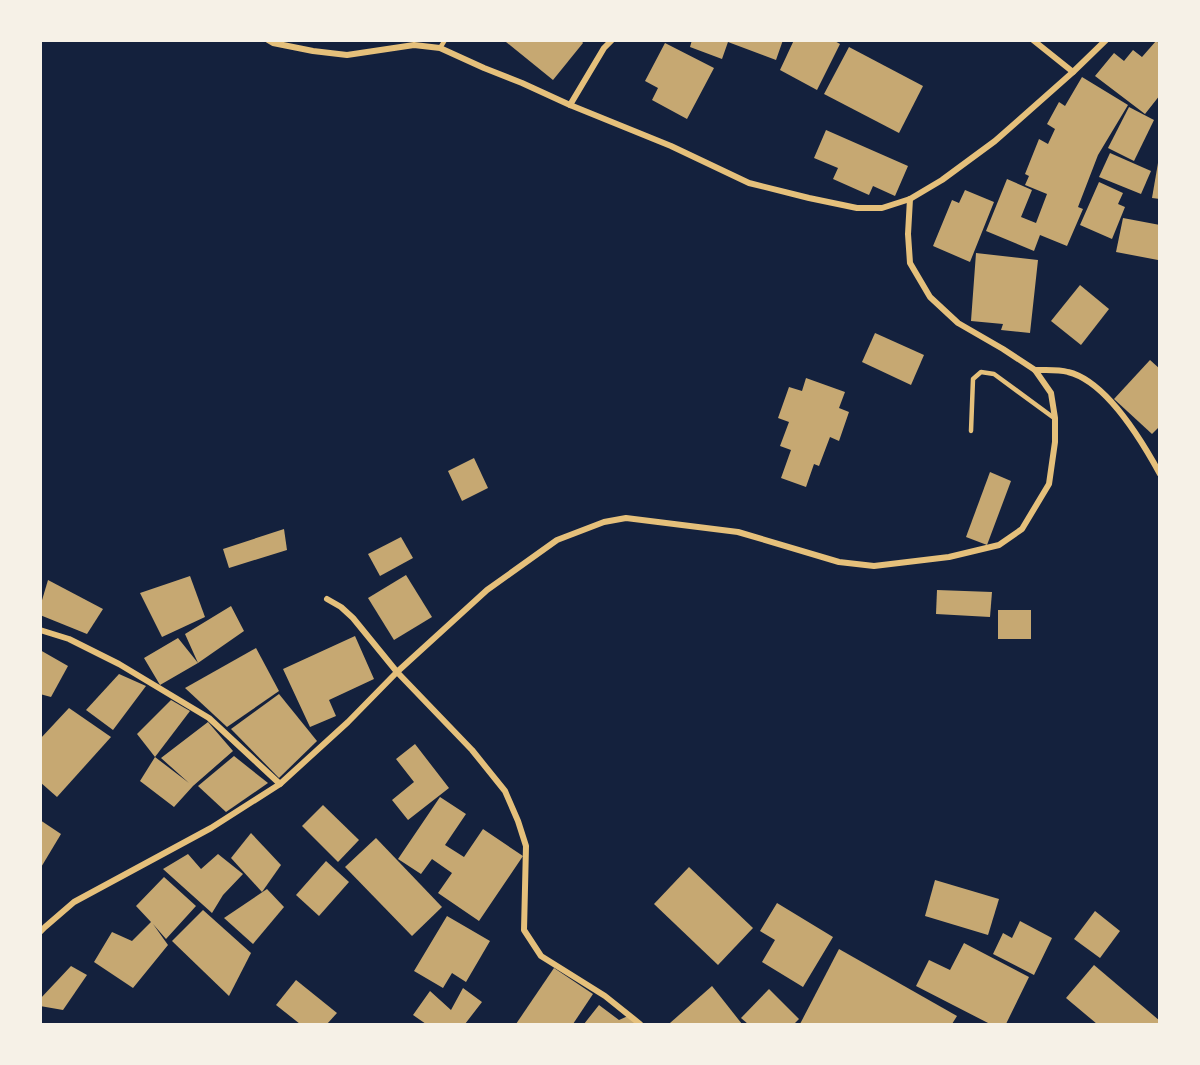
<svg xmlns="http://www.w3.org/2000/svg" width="1200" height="1065" viewBox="0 0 1200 1065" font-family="'Open Sans',sans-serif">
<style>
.building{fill:#c6a872}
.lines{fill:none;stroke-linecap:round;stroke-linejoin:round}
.service{stroke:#e5c07b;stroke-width:4.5}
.minor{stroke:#e5c07b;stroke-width:6}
</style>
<rect width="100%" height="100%" fill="#14213d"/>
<g class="building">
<path d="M 508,40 L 581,40 L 583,43 L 553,80 L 506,42 Z"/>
<path d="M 692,40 L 783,40 L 776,60 L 728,42 L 722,59 L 690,47 Z"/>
<path d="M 794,40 L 833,40 L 840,44 L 817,90 L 780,70 Z"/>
<path d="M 1156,41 L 1160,44 L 1160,95 L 1145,114 L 1095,76 L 1114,53 L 1124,61 L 1133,50 L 1142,57 Z"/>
<path d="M 665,43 L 714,68 L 687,119 L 652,100 L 658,88 L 645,81 Z"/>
<path d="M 849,47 L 923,86 L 899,133 L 824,94 Z"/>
<path d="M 1082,77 L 1128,105 L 1098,155 L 1078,207 L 1083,209 L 1067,246 L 1040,235 L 1034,251 L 986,231 L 1007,179 L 1032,190 L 1021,217 L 1036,223 L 1047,194 L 1025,185 L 1029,176 L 1025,174 L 1039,139 L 1048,144 L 1055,129 L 1047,124 L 1059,102 L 1065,106 Z"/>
<path d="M 1129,107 L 1154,120 L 1134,161 L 1108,148 Z"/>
<path d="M 826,130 L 908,166 L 895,196 L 873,186 L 869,195 L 833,179 L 838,168 L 814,158 Z"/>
<path d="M 1110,153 L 1151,171 L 1141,194 L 1099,177 Z"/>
<path d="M 1158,163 L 1160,164 L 1160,199 L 1152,198 Z"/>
<path d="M 1099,182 L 1123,193 L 1118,204 L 1125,207 L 1112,239 L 1080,225 Z"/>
<path d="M 965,190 L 994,202 L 970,262 L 933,246 L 952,200 L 959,203 Z"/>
<path d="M 1123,218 L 1160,225 L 1158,260 L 1116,252 Z"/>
<path d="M 976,253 L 1038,260 L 1030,333 L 1001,330 L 1003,324 L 971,321 Z"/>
<path d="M 1080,285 L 1109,309 L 1081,345 L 1051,321 Z"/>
<path d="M 875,333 L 924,355 L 911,385 L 862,362 Z"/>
<path d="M 1150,360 L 1160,369 L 1160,426 L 1152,434 L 1114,399 Z"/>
<path d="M 806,378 L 845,392 L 839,408 L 849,412 L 839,441 L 830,437 L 819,466 L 814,464 L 806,487 L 781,478 L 791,450 L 780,446 L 789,422 L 778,418 L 789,387 L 802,391 Z"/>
<path d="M 474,458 L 488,488 L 462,501 L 448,471 Z"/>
<path d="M 990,472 L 1011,481 L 987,545 L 966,537 Z"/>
<path d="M 284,529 L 287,550 L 229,568 L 223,549 Z"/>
<path d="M 401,537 L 413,558 L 380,576 L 368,554 Z"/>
<path d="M 406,575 L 432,617 L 394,640 L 368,598 Z"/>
<path d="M 190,576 L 205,617 L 162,637 L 140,593 Z"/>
<path d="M 48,580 L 103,609 L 87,634 L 40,615 L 40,607 Z"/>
<path d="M 937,590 L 992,592 L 990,617 L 936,614 Z"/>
<path d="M 231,606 L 244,631 L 198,663 L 160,685 L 144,658 L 178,638 L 198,663 L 185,634 Z"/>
<rect x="998" y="610" width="33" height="29"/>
<path d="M 355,636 L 374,679 L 329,700 L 336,716 L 310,727 L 283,669 Z"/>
<path d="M 256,648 L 279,691 L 227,727 L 185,688 Z"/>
<path d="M 40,650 L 68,666 L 51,697 L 40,694 Z"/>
<path d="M 119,674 L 146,686 L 113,730 L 86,710 Z"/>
<path d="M 279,694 L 317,741 L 279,778 L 231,729 Z"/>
<path d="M 171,700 L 190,711 L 155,757 L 137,734 Z"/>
<path d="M 69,708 L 111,737 L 57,797 L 40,782 L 40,739 Z"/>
<path d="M 208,722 L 233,751 L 193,786 L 174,807 L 140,781 L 155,757 L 189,783 L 161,758 Z"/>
<path d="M 415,744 L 449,788 L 408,820 L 392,800 L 414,782 L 396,759 Z"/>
<path d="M 234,756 L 268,783 L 226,812 L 198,786 Z"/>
<path d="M 440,797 L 466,814 L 445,845 L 464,857 L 483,829 L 523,856 L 479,921 L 438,893 L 452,873 L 432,859 L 421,874 L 398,859 Z"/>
<path d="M 323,805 L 359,840 L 338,862 L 302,826 Z"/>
<path d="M 40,820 L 61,834 L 40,869 Z"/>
<path d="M 251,833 L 281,865 L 262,892 L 231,858 Z"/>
<path d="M 376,838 L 442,907 L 412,936 L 345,867 Z"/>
<path d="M 188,854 L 201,869 L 218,854 L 243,874 L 223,895 L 212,913 L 163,869 Z"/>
<path d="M 326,861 L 349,882 L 319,916 L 296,895 Z"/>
<path d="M 689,867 L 753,928 L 718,965 L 654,904 Z"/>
<path d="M 164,877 L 196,906 L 166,939 L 153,924 L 168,945 L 133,988 L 94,962 L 112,932 L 132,941 L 151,922 L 136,906 Z"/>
<path d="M 935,880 L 999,899 L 988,935 L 925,916 Z"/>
<path d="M 267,889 L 284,907 L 253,944 L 224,918 Z"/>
<path d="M 777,903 L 833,937 L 803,987 L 762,962 L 775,940 L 760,931 Z"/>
<path d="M 203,910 L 251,953 L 229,996 L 172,941 Z"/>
<path d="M 1095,911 L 1120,931 L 1100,958 L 1074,939 Z"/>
<path d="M 447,916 L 490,941 L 466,982 L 452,973 L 443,988 L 414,971 Z"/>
<path d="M 1020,921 L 1052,938 L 1034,975 L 993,954 L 1003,933 L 1012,938 Z"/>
<path d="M 964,943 L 1029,977 L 1006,1024 L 990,1024 L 916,986 L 929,960 L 950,970 Z"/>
<path d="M 839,949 L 957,1016 L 952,1024 L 800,1024 Z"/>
<path d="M 1094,965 L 1160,1021 L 1160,1024 L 1097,1024 L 1066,998 Z"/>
<path d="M 71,966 L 87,975 L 63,1010 L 40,1006 L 40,999 Z"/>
<path d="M 554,968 L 593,994 L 573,1024 L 516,1024 Z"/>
<path d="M 296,980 L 337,1013 L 327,1024 L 300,1024 L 276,1005 Z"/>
<path d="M 712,986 L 742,1024 L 672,1024 L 670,1023 Z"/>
<path d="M 463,988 L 482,1002 L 465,1024 L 426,1024 L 413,1015 L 430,991 L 451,1010 Z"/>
<path d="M 769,989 L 799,1019 L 794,1024 L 748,1024 L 741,1018 Z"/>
<path d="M 599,1005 L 619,1020 L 628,1016 L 637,1024 L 584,1024 Z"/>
</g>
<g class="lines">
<g class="service">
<path d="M 440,48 L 445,40"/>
<path d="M 971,431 L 973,379 L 981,372 L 994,374 L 1054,418"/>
</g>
<g class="minor">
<path d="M 268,40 L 273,43 L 313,51 L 347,55 L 414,45 L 440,48 L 484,68 L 522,83 L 570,105 L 671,146 L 749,183 L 809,198 L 857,208 L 882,208 L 910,199 L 942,180 L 995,141 L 1073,72 L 1106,40"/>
<path d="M 1033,40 L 1073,72"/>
<path d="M 570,105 L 604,48 L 612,40"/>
<path d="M 1035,370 C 1046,370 1058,369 1068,372 C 1106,381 1142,441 1160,474"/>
<path d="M 327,599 L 341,607 L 353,618 L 397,672 L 472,750 L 505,791 L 518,821 L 526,846 L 524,930 L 541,956 L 605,996 L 640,1024"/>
<path d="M 40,630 L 69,639 L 119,664 L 209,718 L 280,784"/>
<path d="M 40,932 L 45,927 L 74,902 L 211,828 L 280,784 L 348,722 L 397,672 L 487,590 L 557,540 L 604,522 L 626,518 L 738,532 L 839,562 L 874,566 L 949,557 L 999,545 L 1022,529 L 1049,484 L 1055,442 L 1055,418 L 1051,393 L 1035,370 L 1003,349 L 958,323 L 930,297 L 910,263 L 908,234 L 910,199"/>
</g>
</g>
<rect width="1200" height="1065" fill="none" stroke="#f6f1e7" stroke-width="84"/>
</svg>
